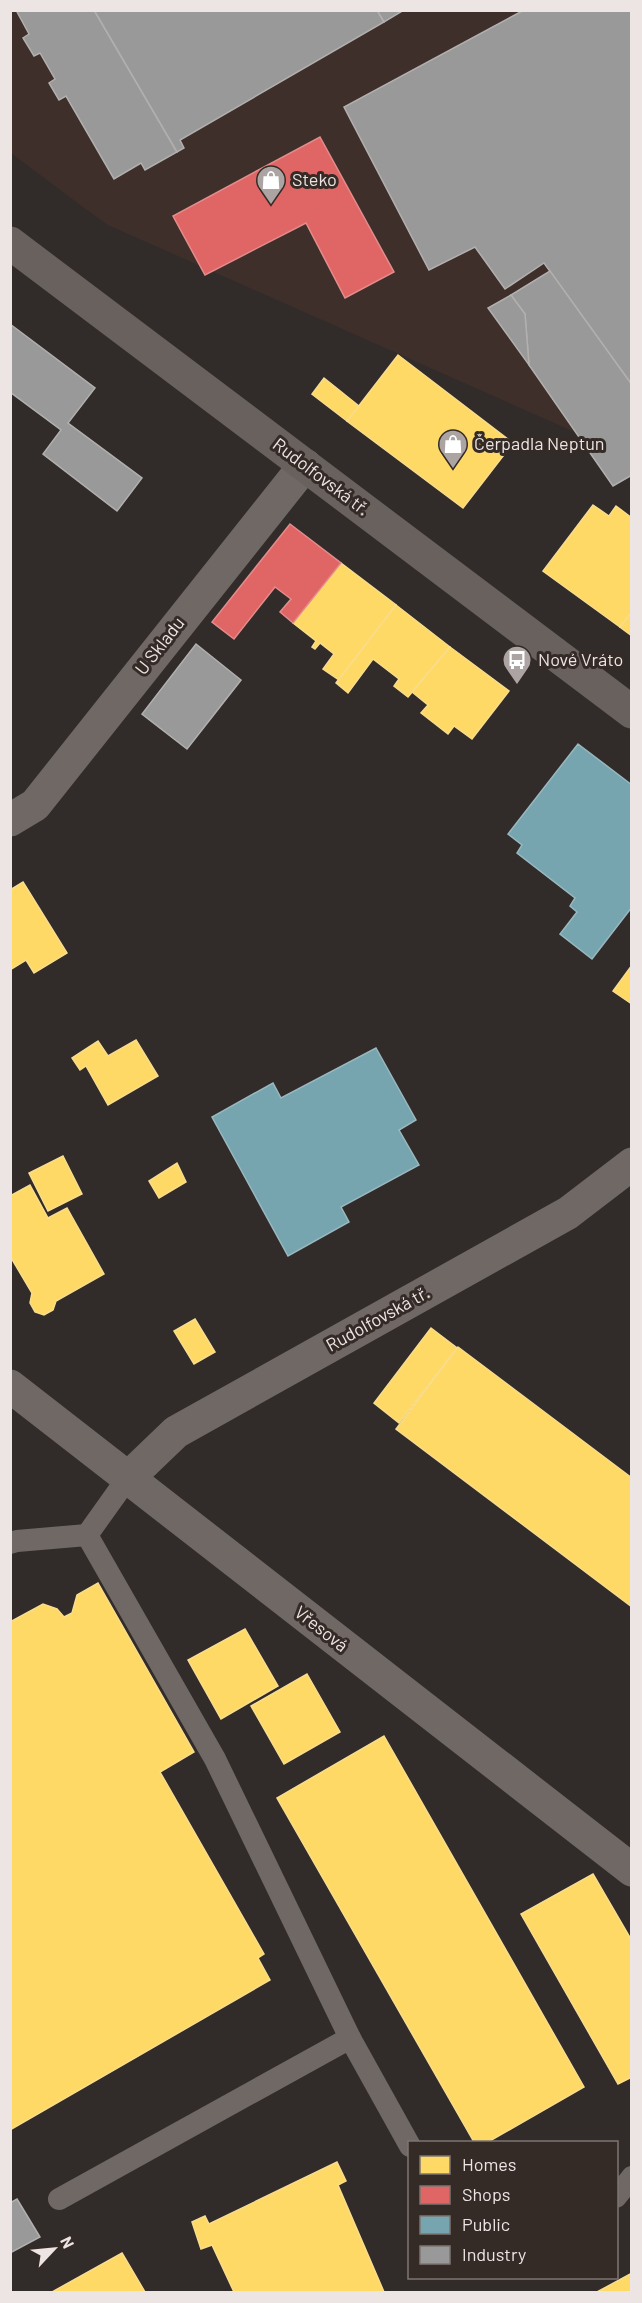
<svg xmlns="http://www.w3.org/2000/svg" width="642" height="2303" viewBox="0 0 642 2303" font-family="Barlow,sans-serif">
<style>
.built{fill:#3e2f2a}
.homes{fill:#ffd966;stroke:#f9dd8c;stroke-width:1.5}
.shops{fill:#e06666;stroke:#e48c8c;stroke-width:1.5}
.public{fill:#76a5af;stroke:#99b8bf;stroke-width:1.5}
.industry{fill:#999;stroke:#b2b0af;stroke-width:1.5}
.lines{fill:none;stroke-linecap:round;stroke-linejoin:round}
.lane{stroke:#706865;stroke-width:22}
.street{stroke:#706865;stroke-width:33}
.secondary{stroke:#68615d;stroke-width:33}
.labels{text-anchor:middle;stroke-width:6;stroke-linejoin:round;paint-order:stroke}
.poi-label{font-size:18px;fill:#ece5e3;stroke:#342b27;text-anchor:start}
.street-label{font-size:18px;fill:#ece5e3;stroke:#342b27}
</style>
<rect width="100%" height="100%" fill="#312c2a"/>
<path class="built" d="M 10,11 L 631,11 L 631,457 L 108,225 L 87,210 L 11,153 Z"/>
<g class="homes">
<path d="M 398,355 L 513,443 L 463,508 L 347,421 Z"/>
<path d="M 324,378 L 359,406 L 347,421 L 312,394 Z"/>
<path d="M 593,505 L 609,516 L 616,506 L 632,518 L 632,612 L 620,627 L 543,571 Z"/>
<path d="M 341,563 L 396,605 L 339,680 L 323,669 L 334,654 L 320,643 L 315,649 L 312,647 L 316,641 L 293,623 Z"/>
<path d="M 396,605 L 450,647 L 408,697 L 394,686 L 399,679 L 373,659 L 348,693 L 336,683 Z"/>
<path d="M 632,612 L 632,636 L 620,627 Z"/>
<path d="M 450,647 L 509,691 L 472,739 L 454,726 L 448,734 L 421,713 L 428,705 L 412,692 Z"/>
<path d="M 23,882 L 67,953 L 34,973 L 26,960 L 10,970 L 10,890 Z"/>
<path d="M 632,965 L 632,1004 L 613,991 Z"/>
<path d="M 136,1040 L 158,1076 L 108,1105 L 86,1066 L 80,1070 L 72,1058 L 98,1041 L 108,1056 Z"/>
<path d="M 63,1156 L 82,1194 L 48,1211 L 29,1173 Z"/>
<path d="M 177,1163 L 186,1182 L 159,1198 L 149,1181 Z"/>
<path d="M 30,1185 L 48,1218 L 67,1208 L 104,1274 L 56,1301 L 53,1310 L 44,1315 L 35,1312 L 30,1303 L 32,1293 L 10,1256 L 10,1196 Z"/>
<path d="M 195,1319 L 215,1352 L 194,1364 L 174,1331 Z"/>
<path d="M 431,1328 L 457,1348 L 399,1423 L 374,1403 Z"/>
<path d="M 458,1347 L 632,1478 L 632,1607 L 396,1429 Z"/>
<path d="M 98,1583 L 194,1752 L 160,1772 L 264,1954 L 258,1958 L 270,1980 L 10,2130 L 10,1622 L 43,1604 L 57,1609 L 64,1617 L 72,1613 L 77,1595 Z"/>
<path d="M 245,1629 L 278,1686 L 221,1719 L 188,1660 Z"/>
<path d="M 307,1674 L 340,1732 L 284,1764 L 251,1706 Z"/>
<path d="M 384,1736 L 584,2087 L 488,2142 L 474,2142 L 277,1798 Z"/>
<path d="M 593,1874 L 632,1941 L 632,2077 L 618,2084 L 521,1914 Z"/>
<path d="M 337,2162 L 346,2181 L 338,2185 L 384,2292 L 234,2292 L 212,2245 L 201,2249 L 192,2222 L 205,2216 L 209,2224 Z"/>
<path d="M 122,2253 L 145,2292 L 52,2292 Z"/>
<path d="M 632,2273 L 632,2292 L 597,2292 Z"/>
</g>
<g class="shops">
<path d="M 320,137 L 394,272 L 345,298 L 306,223 L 205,275 L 173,216 Z"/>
<path d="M 290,524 L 341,563 L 293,623 L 280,612 L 291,599 L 275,587 L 234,639 L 212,622 Z"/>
</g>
<g class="public">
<path d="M 578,744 L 632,785 L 632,907 L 592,959 L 560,934 L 577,912 L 570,906 L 575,898 L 517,853 L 522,845 L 508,834 Z"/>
<path d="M 376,1048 L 416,1120 L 399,1130 L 419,1165 L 341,1207 L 349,1222 L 288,1256 L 212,1117 L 273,1083 L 281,1098 Z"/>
</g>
<g class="industry">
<path d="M 16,10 L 94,10 L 177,152 L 145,170 L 141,163 L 114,179 L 66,96 L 59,100 L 49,83 L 55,79 L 40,53 L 34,56 L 23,38 L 29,34 Z"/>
<path d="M 94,10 L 377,10 L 384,22 L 180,140 L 184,148 L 177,152 Z"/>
<path d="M 377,10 L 404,10 L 384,22 Z"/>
<path d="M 524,10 L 632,10 L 632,385 L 544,263 L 505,289 L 475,247 L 429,270 L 344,107 Z"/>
<path d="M 550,271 L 632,385 L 632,475 L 613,486 L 529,365 L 525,314 L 511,295 Z"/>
<path d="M 511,295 L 525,314 L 529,365 L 488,308 Z"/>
<path d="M 10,324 L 95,388 L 68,423 L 142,478 L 117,511 L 43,454 L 61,430 L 10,392 Z"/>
<path d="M 196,644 L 241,680 L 187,749 L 142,714 Z"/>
<path d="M 17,2199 L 40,2237 L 10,2253 L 10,2203 Z"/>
</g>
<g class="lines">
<g class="lane">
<path d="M 127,1479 L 87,1535 L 215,1759 L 350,2038"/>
<path d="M 10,1543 L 17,1541 L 87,1535"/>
<path d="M 616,2197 L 632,2177"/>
<path d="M 59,2199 L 350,2038 L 410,2146"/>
</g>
<g class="street">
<path d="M 10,820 L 35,805 L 305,465"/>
<path d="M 10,1386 L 632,1870"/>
<path d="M 127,1479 L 176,1432 L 568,1213 L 632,1164"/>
</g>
<path class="secondary" d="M 10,243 L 632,712"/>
</g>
<defs>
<g id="shop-pin" transform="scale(1.5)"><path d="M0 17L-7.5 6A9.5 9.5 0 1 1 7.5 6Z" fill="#aba4a2" stroke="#342b27"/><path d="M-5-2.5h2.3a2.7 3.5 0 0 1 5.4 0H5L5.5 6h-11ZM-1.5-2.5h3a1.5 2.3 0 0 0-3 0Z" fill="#fff"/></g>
<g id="bus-pin" transform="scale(1.5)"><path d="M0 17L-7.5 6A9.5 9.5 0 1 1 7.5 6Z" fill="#aba4a2" stroke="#342b27"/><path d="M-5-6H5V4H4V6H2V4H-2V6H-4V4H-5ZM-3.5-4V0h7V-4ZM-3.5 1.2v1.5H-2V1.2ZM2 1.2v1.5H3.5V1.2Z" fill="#fff"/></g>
</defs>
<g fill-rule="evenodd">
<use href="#shop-pin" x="271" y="180"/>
<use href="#shop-pin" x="453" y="444"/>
<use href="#bus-pin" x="517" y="660"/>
</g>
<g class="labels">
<g class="poi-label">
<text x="292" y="186">Steko</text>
<text x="474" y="450">Čerpadla Neptun</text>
<text x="538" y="666">Nové Vráto</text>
</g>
<g class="street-label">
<text transform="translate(321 477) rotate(37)" y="6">Rudolfovská tř.</text>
<text transform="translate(160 646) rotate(-52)" y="6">U Skladu</text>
<text transform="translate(378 1319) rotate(-29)" y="6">Rudolfovská tř.</text>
<text transform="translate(321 1629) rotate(38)" y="6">Vřesová</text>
</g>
</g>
<rect width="642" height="2303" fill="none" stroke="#ece5e3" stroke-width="24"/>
<rect x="408" y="2141" width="210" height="138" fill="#342b27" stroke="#7e7572" stroke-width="1.5"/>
<rect x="420" y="2156" width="30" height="18" fill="#ffd966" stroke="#7e7572" stroke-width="1.5"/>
<text x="462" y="2171" font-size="18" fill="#ece5e3">Homes</text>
<rect x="420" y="2186" width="30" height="18" fill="#e06666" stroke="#7e7572" stroke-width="1.5"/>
<text x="462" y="2201" font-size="18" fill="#ece5e3">Shops</text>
<rect x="420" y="2216" width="30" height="18" fill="#76a5af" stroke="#7e7572" stroke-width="1.5"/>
<text x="462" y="2231" font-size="18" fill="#ece5e3">Public</text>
<rect x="420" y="2246" width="30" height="18" fill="#999999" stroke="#7e7572" stroke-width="1.5"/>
<text x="462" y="2261" font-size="18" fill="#ece5e3">Industry</text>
<g transform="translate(54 2249) rotate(64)" stroke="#342b27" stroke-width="4.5" paint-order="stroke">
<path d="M0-4.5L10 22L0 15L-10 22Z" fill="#ece5e3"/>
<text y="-9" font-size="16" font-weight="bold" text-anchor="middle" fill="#ece5e3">N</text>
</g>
</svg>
